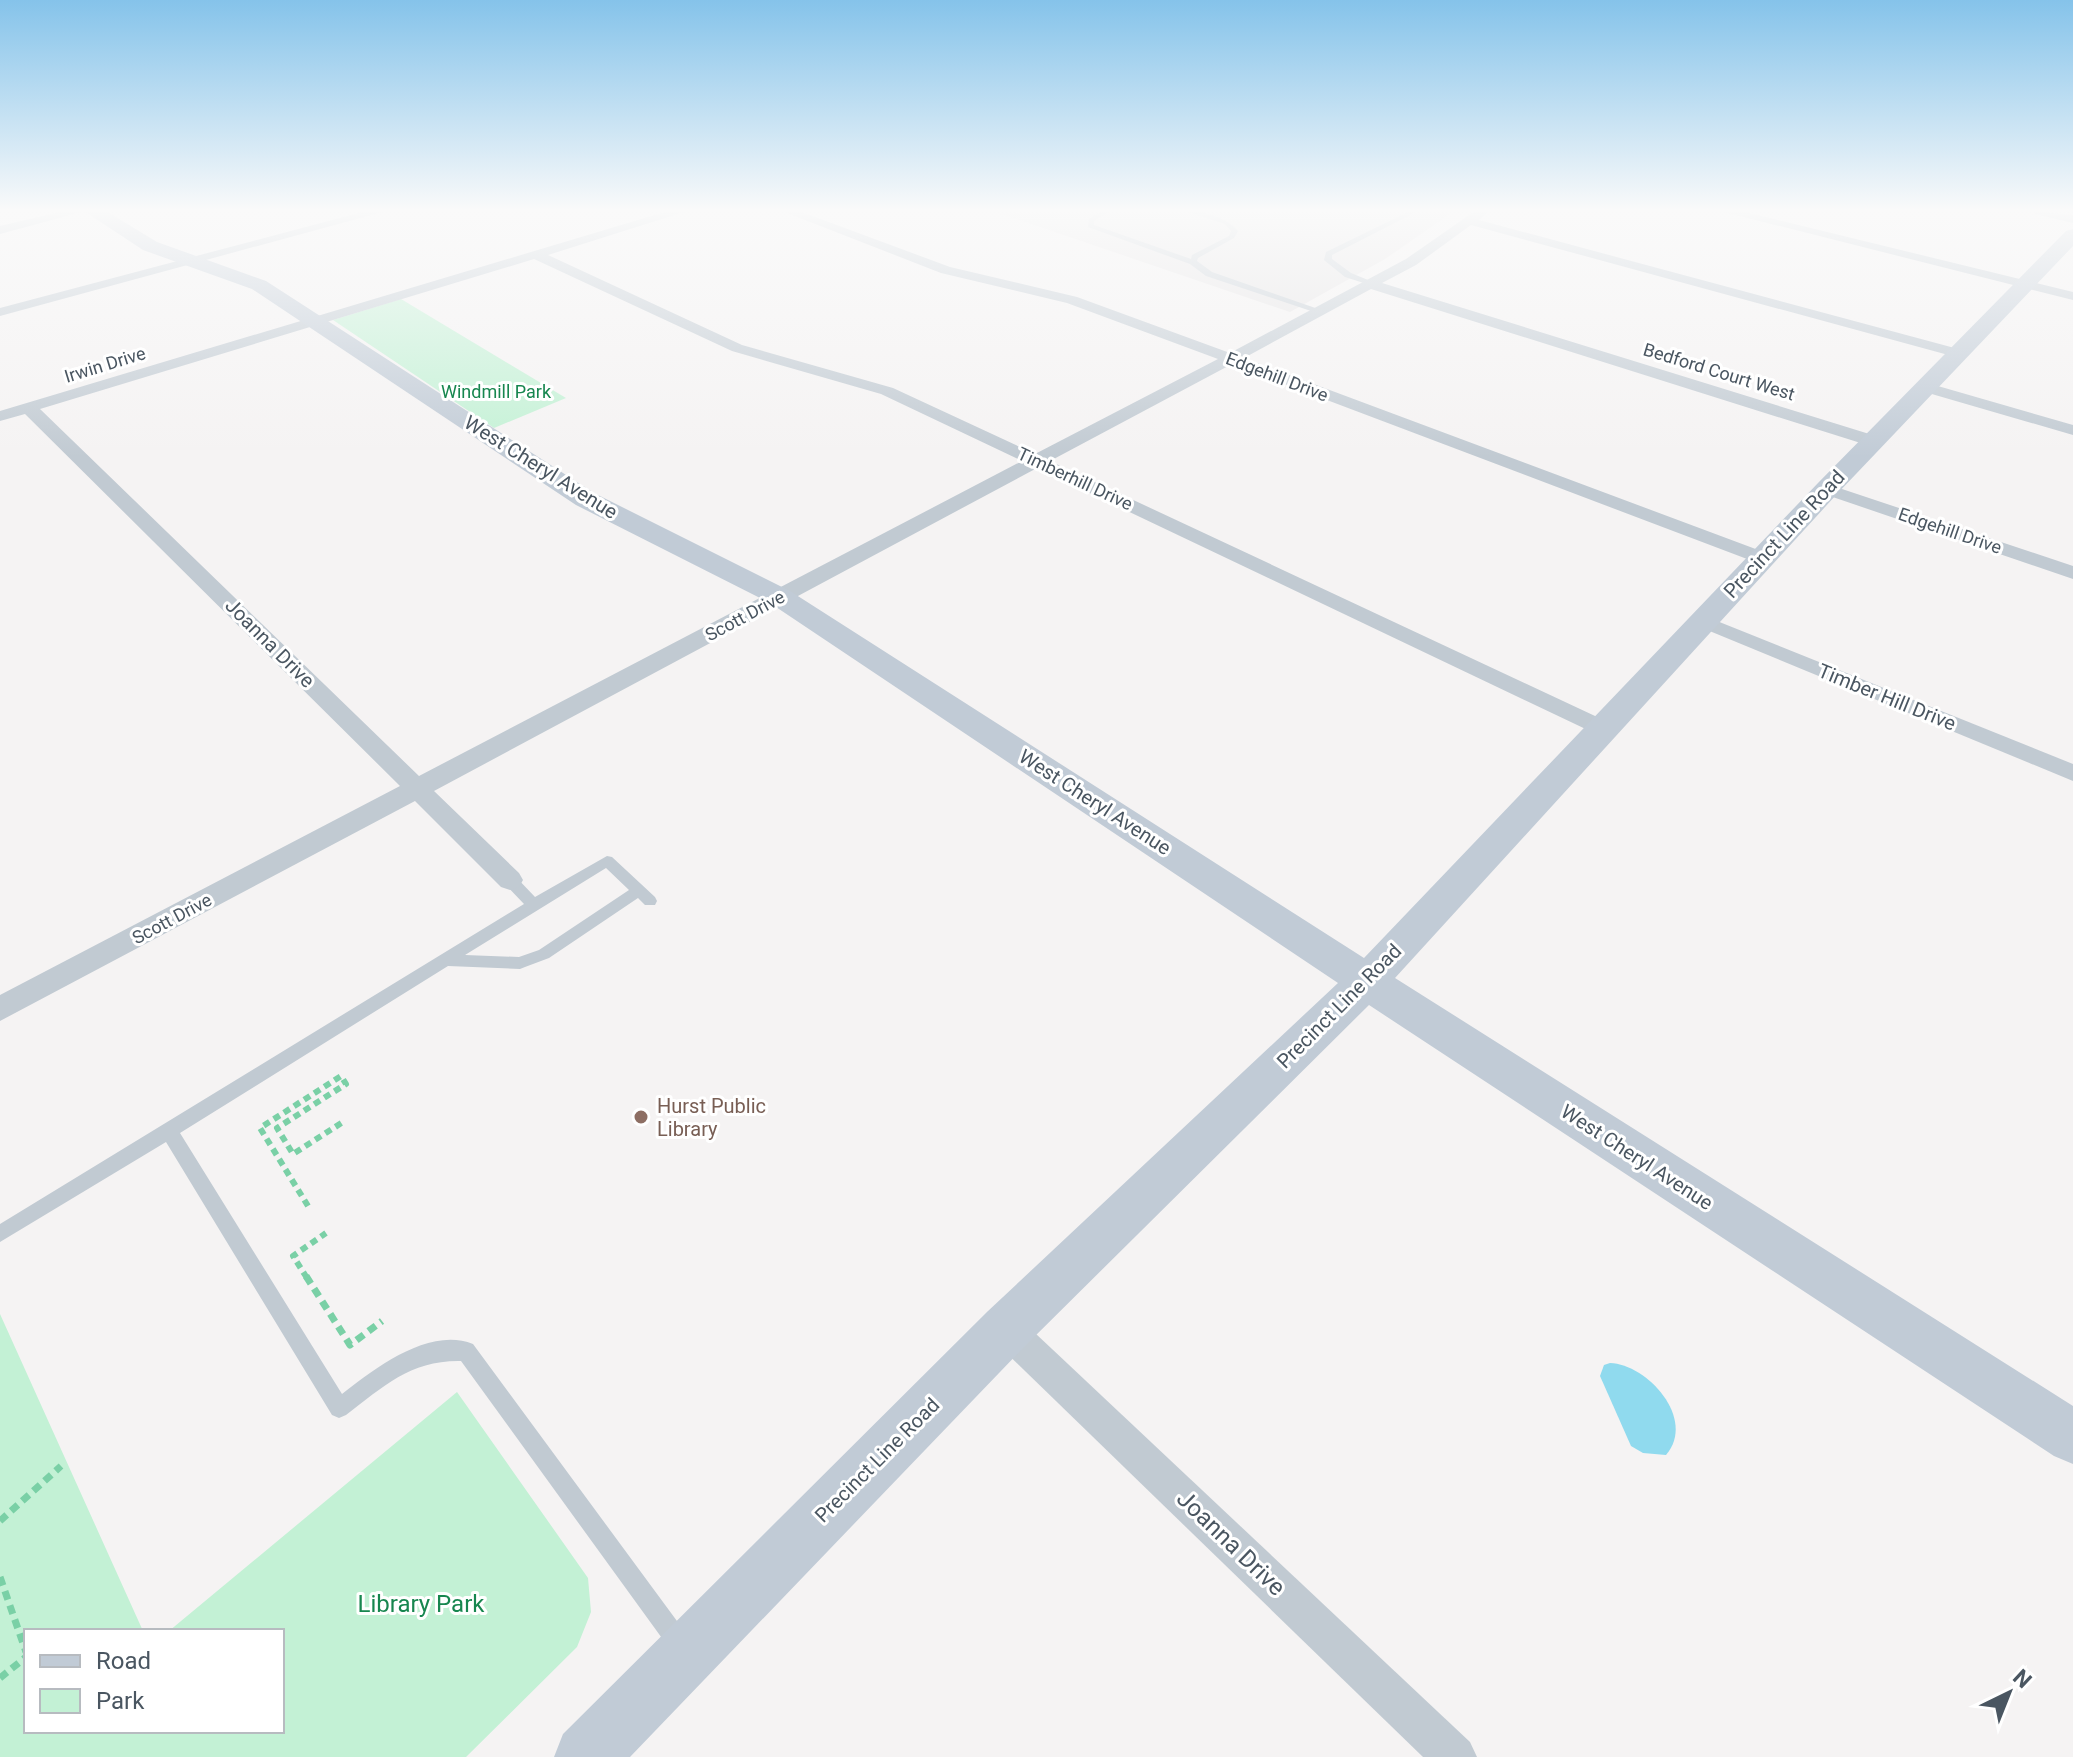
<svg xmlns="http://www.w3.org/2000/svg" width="2073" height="1757" viewBox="0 0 2073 1757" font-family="Roboto,sans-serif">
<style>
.education{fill:#e6e4e5}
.green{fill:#c3f1d5}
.water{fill:#90daee}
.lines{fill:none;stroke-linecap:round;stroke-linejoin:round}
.path-far1{stroke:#7ad0a6;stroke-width:6;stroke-dasharray:7 5;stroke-linecap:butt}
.path{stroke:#7ad0a6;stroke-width:7;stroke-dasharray:9 6;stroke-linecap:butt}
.lane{fill:#c1cad2;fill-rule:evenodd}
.street{fill:#c1cad2;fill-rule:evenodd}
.secondary{fill:#c1cbd6;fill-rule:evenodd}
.education-dot{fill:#8d6e63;stroke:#fff;stroke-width:3}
.labels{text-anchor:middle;stroke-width:6;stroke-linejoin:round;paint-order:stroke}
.far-street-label{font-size:18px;fill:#4a5661;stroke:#fff}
.far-park-label{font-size:18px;fill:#17864f;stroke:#fff}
.street-label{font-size:20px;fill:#4a5661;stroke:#fff}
.education-label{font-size:20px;fill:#785e54;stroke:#fff;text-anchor:start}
.near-street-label{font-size:24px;fill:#4a5661;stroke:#fff}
.near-park-label{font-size:24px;fill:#17864f;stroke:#fff}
</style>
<rect width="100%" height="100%" fill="#f5f3f3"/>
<path class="education" d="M 993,211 L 1454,211 L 1385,259 L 1290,312 Z"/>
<g class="green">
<path d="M 401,299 L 566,398 L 494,428 L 333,320 Z"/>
<path d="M 0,1314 L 143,1631 L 26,1631 L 26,1731 L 282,1731 L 282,1631 L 169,1631 L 457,1392 L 588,1578 L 591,1612 L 577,1647 L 466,1757 L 0,1757 Z"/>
</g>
<path class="water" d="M 1610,1363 C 1647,1364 1697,1419 1666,1455 L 1643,1453 L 1631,1446 L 1600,1376 L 1604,1365 Z"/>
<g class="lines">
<g class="path-far1">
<path d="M 308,1206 L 260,1128 L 341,1076 L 346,1084 L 277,1128 L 293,1154 L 343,1122"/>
<path d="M 307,1278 L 293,1256 L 326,1233"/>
</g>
<g class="path">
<path d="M 306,1276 L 350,1345 L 382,1321"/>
<path d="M 0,1521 L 61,1466"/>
<path d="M 0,1577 L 26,1652"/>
<path d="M 0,1678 L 26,1657"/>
</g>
<g class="lane">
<path d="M 1102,211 L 1110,211 L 1094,221 L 1094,225 L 1191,259 L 1192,255 L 1229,236 L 1231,231 L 1225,224 L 1185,211 C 1203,211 1226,217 1238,231 L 1234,238 L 1198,258 L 1197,261 L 1212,272 L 1324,311 L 1317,313 L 1206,276 L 1190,264 L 1088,227 L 1089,219 Z"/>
<path d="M 1410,211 L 1418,211 L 1332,255 L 1332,259 L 1351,273 L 1373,282 L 1373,286 L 1345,277 L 1324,260 L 1326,252 Z"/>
<path d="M 607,856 L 612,857 L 655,897 L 657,901 L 655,905 L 645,905 L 638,898 L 549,958 L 525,967 L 520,969 L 448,966 L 180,1133 L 342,1394 C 374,1369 429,1326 473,1344 L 688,1636 L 691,1644 L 688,1652 L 680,1655 L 672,1652 L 461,1361 C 411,1360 384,1386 346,1415 L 339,1418 L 332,1415 L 166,1142 L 0,1242 L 0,1224 L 524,904 L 505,884 L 503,880 L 505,876 L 515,876 L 535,897 ZM 606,868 L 629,890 L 539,950 L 519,957 L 465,955 Z"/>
</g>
<g class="street">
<path d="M 64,211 L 85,211 L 0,234 L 0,226 Z"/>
<path d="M 366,211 L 386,211 L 0,316 L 0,308 Z"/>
<path d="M 668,211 L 687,211 L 548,255 L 742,345 L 893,388 L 1035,454 L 1218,359 L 1067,303 L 941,273 L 782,211 L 799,211 L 950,267 L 1077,297 L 1230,353 L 1406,259 L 1475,211 L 1489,211 L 1479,220 L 1962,350 L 1965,353 L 1962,356 L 1952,356 L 1471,225 L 1416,265 L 1382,283 L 1879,437 L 1882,441 L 1879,445 L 1867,445 L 1371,289 L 1244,358 L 1769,554 L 1772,558 L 1769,562 L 1755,562 L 1232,364 L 1050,461 L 1610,723 L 1613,728 L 1610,733 L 1594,733 L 1037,468 L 434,791 L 519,873 L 523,880 L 519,887 L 510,890 L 501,887 L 415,801 L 0,1021 L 0,995 L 400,786 L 25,414 L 0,421 L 0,411 ZM 534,259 L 732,351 L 881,394 L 1022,461 L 419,776 L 40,409 Z"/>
<path d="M 1720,211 L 1741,211 L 2073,292 L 2073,300 Z"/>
<path d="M 2033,211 L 2073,215 L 2073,223 L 2035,214 Z"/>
<path d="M 1924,382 L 2073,425 L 2073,435 L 1918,390 L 1918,384 Z"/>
<path d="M 1827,484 L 2073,566 L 2073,579 L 1821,493 L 1818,489 Z"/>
<path d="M 1702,615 L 2073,764 L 2073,781 L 1695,625 L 1692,621 L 1695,617 Z"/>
<path d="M 1006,1311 L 1018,1317 L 1470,1742 L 1477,1757 L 1423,1757 L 994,1341 L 988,1329 L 994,1317 Z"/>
</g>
<path class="secondary" d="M 84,211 L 106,211 L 157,242 L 266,281 L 594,493 L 790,591 L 1364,958 L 1818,483 L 2066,231 L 2073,229 L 2073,246 L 1836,495 L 1395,978 L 2073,1406 L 2073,1464 L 2054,1456 L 1369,1005 L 1024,1347 L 630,1757 L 554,1757 L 563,1734 L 988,1311 L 1338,983 L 770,603 L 576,505 L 252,289 L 143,250 Z"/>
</g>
<linearGradient id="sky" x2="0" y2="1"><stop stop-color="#85c3ea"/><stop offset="0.46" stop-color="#fafafa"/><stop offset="1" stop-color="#fafafa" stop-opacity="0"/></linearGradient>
<rect width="2073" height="457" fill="url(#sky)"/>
<circle class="education-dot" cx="641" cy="1117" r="8"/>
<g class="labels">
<g class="far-street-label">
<text transform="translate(105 365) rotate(-17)" y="6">Irwin Drive</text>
<text transform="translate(1719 372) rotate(17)" y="6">Bedford Court West</text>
<text transform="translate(1277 377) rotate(21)" y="6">Edgehill Drive</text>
<text transform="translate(1075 479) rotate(25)" y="6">Timberhill Drive</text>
<text transform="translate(1950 531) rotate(19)" y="6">Edgehill Drive</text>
<text transform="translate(745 616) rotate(-28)" y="6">Scott Drive</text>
<text transform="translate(172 919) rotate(-28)" y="6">Scott Drive</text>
</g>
<g class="far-park-label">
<text x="496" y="398">Windmill Park</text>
</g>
<g class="street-label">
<text transform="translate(541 467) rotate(32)" y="7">West Cheryl Avenue</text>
<text transform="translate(1784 534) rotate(-47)" y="7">Precinct Line Road</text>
<text transform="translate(270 643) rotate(45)" y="7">Joanna Drive</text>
<text transform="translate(1887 697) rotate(22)" y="7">Timber Hill Drive</text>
<text transform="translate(1095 802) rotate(33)" y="7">West Cheryl Avenue</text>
<text transform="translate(1339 1006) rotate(-45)" y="7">Precinct Line Road</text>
<text transform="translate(1637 1157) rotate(33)" y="7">West Cheryl Avenue</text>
<text transform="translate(877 1460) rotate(-45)" y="7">Precinct Line Road</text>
</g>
<g class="education-label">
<text x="657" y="1113">Hurst Public<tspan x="657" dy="23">Library</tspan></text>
</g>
<g class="near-street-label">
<text transform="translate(1231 1543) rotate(44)" y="8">Joanna Drive</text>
</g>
<g class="near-park-label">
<text x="421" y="1612">Library Park</text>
</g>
</g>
<rect x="24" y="1629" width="260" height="104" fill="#ffffff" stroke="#b7bbc0" stroke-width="2"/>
<rect x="40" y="1655" width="40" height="12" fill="#c1cbd6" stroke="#b7bbc0" stroke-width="2"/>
<text x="96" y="1669" font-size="24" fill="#4a5661">Road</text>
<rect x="40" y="1689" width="40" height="24" fill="#c3f1d5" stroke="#b7bbc0" stroke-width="2"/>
<text x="96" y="1709" font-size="24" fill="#4a5661">Park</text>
<g transform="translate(2009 1693) rotate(43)" stroke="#ffffff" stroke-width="6" paint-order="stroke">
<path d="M0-6L14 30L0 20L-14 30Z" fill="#4a5661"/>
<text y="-12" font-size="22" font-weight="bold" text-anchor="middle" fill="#4a5661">N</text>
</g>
</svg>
